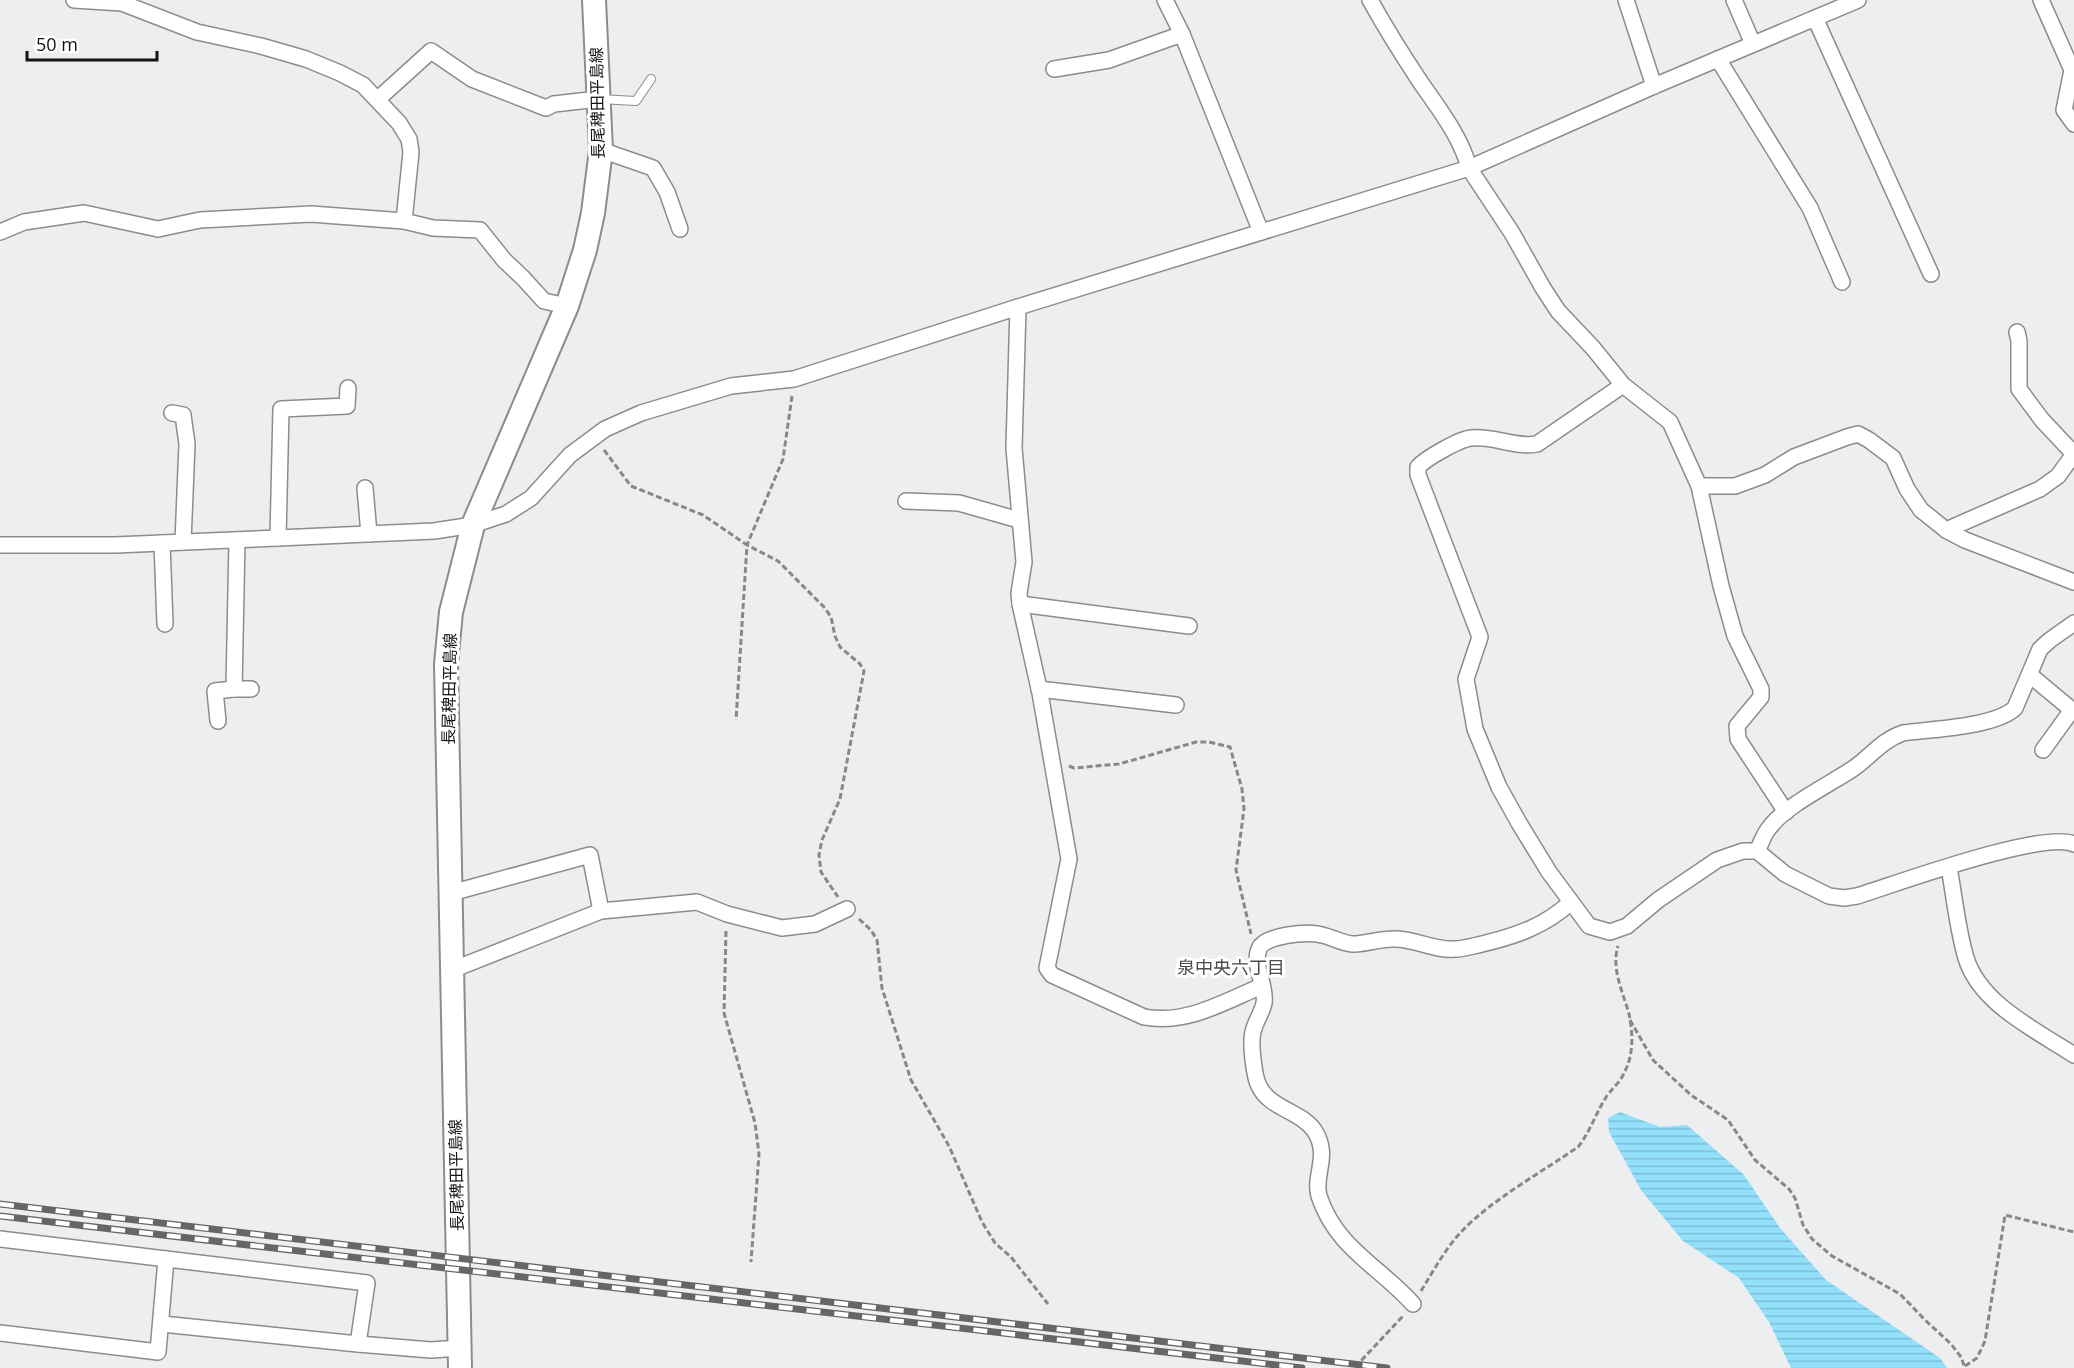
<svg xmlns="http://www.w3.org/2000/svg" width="2074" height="1368" viewBox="0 0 2074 1368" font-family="'Open Sans','Noto Sans JP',sans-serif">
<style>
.water{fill:url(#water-rules)}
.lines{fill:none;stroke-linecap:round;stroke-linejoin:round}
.lane-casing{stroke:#8b8c8e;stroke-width:10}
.street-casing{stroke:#8b8c8e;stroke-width:18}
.secondary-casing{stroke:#8b8c8e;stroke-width:26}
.path{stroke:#878889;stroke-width:3;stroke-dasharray:6 3;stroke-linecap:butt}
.lane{stroke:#fff;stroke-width:8}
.street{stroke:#fff;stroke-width:15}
.secondary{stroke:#fff;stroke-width:22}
.rail-casing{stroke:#666668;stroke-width:7}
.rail{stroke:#fff;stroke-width:4.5;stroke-dasharray:14;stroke-linecap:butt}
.labels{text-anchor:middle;stroke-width:6;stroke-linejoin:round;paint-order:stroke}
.street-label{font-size:16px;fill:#131314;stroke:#fff}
.neighbourhood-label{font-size:18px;fill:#4b4c4d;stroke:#fff}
</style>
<defs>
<pattern id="water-rules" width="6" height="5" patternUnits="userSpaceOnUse" patternTransform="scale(1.5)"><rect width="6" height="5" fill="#92e0fa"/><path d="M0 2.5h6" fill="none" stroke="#7dbfd5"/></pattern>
</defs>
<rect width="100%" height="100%" fill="#edeef0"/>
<path class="water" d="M 1620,1112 L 1660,1127 L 1687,1125 L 1744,1175 L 1780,1228 L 1826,1280 L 1940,1358 L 1947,1368 L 1791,1368 L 1769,1322 L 1739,1278 L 1683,1241 L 1641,1190 L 1609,1132 L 1608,1118 Z"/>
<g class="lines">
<g class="lane-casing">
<path id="lane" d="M 600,99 L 636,101 L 651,79"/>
</g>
<g class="street-casing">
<g id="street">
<path d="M 74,0 L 122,3 L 197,32 L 261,46 L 306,59 L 340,73 L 363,85 L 399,123 L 409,139 L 411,152 L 404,221 L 433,228 L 480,230 L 504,260 L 523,278 L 544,301 L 567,306"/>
<path d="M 1165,0 L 1182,34 L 1261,232"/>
<path d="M 1370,0 C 1386,29 1403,56 1421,83 C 1439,109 1461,137 1469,168 L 1512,233 L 1543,288 L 1558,311 L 1593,348 L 1623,385 L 1670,422 L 1699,486 L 1721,586 L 1735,636 L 1761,689 L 1761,697 L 1737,726 L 1738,739 L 1786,812"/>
<path d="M 1626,0 L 1654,86"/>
<path d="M 1734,0 L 1753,44"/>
<path d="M 2041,0 L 2072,70 L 2064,110 L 2074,124"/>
<path d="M 1815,18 L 1931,274"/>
<path d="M 1718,59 L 1810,208 L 1842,282"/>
<path d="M 1054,69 L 1109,60 L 1182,34"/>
<path d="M 378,99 L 431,51 L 472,79 L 546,108 L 554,104 L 598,99"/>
<path d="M 601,150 L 653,168 L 667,192 L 680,229"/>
<path d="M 0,232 L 24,222 L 84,213 L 158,229 L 200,220 L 311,214 L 404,221"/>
<path d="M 1018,307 L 1014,448 L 1024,562 L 1019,593 L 1020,604 L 1040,693 L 1069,859 L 1047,968 L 1052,975 L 1144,1017 C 1187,1025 1223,1002 1262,986"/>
<path d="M 2017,332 L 2019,341 L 2019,389 L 2042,420 L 2074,454"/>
<path d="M 1623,385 L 1537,444 C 1514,448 1493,435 1471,438 C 1460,439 1426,458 1418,467 L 1418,475 L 1480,637 L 1466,679 L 1475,729 L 1499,787 L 1519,823 L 1549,872 L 1589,926 L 1610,932 L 1627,926 L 1658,900 L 1717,860 L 1743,851 L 1757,851 L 1785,874 L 1829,896 L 1844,898 L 1857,896 C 1896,884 2043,830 2074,844"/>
<path d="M 172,413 L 183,415 L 187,444 L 183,542"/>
<path d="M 1699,486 L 1735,486 L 1765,475 L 1794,457 L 1847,437 L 1858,434 L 1869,440 L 1893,458 L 1907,489 L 1921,510 L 1946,530 L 1965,540 L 2074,582"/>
<path d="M 365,488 L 369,534"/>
<path d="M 906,501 L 959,503 L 1019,520"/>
<path d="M 1946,530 L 2040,489 L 2058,476 L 2074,454"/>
<path d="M 278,538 L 281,409 L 347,406 L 348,388"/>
<path d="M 162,543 L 165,624"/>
<path d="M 0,545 L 115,545 L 278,538 L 434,531 L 473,525 L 506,514 L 531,498 L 570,455 L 605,429 L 641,413 L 731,386 L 794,379 L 1018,307 L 1469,168 L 1654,86 L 1858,0"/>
<path d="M 1020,604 L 1189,626"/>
<path d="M 2030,675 L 2072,710 L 2043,750"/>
<path d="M 234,689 L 251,689"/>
<path d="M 1039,689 L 1176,705"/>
<path d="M 218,721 L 215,691 L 234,689 L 237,540"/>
<path d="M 1757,851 C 1761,844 1764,833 1770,827 C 1785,806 1832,783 1854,768 C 1871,756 1882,740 1903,733 C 1932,729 1995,727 2015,708 L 2040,649 L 2050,640 L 2074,623"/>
<path d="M 1949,867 C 1954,895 1958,932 1966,958 C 1980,1004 2036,1030 2074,1055"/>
<path d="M 451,893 L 590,855 L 601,911"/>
<path d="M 452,970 L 601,911 L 697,902 L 727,914 L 782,928 L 815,924 L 847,909"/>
<path d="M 0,1239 L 367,1283 L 358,1344"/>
<path d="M 1413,1304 C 1379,1266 1336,1248 1319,1196 C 1313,1175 1331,1155 1314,1130 C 1299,1110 1270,1109 1259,1086 C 1254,1077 1250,1042 1253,1032 C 1255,1022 1262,1013 1264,1003 C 1267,986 1252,965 1259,949 C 1264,935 1308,931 1322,935 C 1332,937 1341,943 1352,944 C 1365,944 1379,939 1393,939 C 1414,938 1434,951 1455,949 C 1464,949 1473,946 1482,944 C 1516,936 1545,926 1571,902"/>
<path d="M 162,1324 L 358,1344 L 431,1350 L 460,1348"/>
<path d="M 0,1333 L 158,1352 L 166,1259"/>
</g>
</g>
<g class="secondary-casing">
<path id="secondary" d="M 460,1368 L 446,664 L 451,612 L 473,525 L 567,306 L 585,250 L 593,213 L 601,150 L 594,0"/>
</g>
<g class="path">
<path d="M 792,396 L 783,459 L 747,545 L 778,561 L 824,607 L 831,617 L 835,636 L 840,647 L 860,664 L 864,671 L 840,799 L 822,840 L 819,855 L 821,872 L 838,897"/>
<path d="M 604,450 L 631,486 L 703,515 L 747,545 L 736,720"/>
<path d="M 1069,766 L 1074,768 L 1119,764 L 1196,742 L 1209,742 L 1230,747 L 1242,789 L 1244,809 L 1236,870 L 1251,934"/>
<path d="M 859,919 L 871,930 L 877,940 L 882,988 L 911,1080 L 949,1146 L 982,1222 L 995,1243 L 1011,1257 L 1048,1304"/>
<path d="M 726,931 L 724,1013 L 755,1123 L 759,1154 L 751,1262"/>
<path d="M 1630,1020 L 1653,1060 L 1691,1095 L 1728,1120 L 1755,1160 L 1789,1189 L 1795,1198 L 1803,1225 L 1812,1239 L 1832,1256 L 1900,1294 L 1925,1320 L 1951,1344 L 1961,1357 L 1965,1368"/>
<path d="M 1421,1291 C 1434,1270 1446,1247 1464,1229 C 1492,1200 1543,1171 1578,1147 C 1590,1132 1595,1115 1605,1099 C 1610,1090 1620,1083 1624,1073 C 1634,1055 1633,1033 1629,1014 C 1623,992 1611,969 1618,946"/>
<path d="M 1965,1366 L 1977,1358 L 1985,1341 L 2005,1215 L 2074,1232"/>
<path d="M 1357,1368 L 1358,1364 L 1403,1316"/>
</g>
<use href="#lane" class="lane"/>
<use href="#street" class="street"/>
<use href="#secondary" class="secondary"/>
<g class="rail-casing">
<g id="rail">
<path d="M 0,1204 L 1387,1368"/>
<path d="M 0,1216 L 1302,1368"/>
</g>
</g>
<use href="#rail" class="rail"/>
</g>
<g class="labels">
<g class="street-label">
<text transform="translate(597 103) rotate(-91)" y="6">長尾稗田平島線</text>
<text transform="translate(449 689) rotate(-89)" y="6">長尾稗田平島線</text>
<text transform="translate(456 1175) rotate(-91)" y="6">長尾稗田平島線</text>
</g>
<g class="neighbourhood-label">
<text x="1231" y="974">泉中央六丁目</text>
</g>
</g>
<path d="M27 51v9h130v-9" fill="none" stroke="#131314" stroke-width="3"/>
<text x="36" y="51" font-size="18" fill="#131314" stroke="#ffffff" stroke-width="4.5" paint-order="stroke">50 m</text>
</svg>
